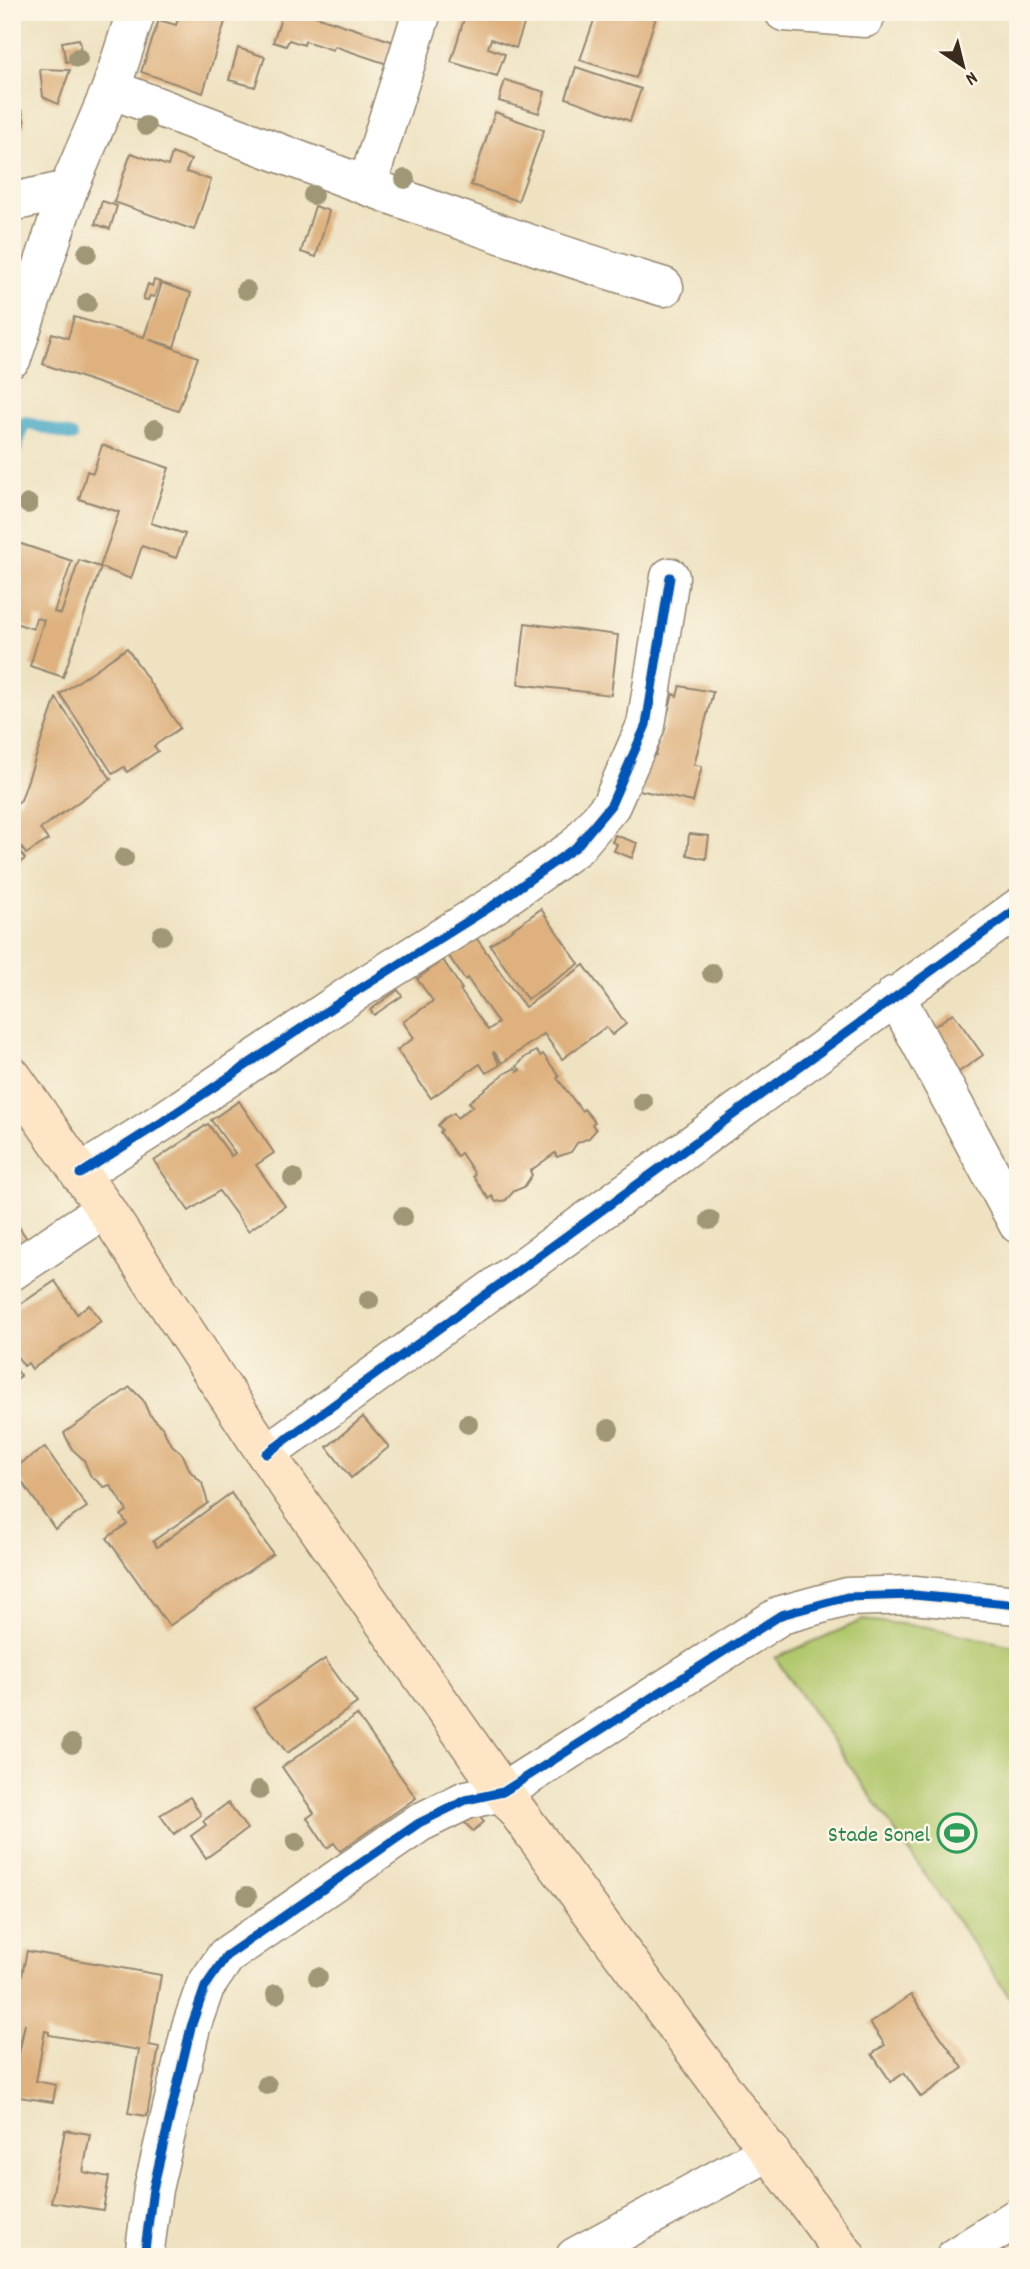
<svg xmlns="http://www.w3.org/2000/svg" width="1030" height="2269" viewBox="0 0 1030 2269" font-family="Dekko,sans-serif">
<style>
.pitch{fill:#b1c86d;stroke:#767946;stroke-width:2}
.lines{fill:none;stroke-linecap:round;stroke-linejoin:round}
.stream{stroke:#45a7c5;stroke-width:12}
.building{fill:#deb17e}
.minor-casing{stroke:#948670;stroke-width:41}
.secondary-casing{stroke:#948670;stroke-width:41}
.minor{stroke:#fff;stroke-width:38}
.secondary{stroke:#fee5c5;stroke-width:38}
.cycleway-casing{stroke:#fcf5e5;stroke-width:13}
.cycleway{stroke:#0057b8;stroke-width:9}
.tree{fill:#9f9775}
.labels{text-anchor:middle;stroke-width:5;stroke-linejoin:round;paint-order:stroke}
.leisure-label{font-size:23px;fill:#27864d;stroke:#fcf5e5;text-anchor:end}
</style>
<rect width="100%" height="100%" fill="#fcf5e5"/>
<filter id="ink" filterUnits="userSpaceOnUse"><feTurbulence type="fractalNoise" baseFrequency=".0143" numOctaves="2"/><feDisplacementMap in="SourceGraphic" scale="14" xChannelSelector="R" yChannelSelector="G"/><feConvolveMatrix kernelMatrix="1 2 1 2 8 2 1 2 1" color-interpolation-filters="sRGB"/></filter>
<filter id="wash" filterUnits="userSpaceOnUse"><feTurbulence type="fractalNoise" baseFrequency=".00686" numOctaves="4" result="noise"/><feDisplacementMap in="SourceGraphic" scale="28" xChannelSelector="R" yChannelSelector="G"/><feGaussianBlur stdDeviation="1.57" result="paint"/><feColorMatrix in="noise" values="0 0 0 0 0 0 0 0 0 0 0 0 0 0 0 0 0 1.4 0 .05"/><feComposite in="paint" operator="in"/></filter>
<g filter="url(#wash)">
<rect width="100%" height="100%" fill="#eee2c1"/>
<path class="pitch" d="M 863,1620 L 927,1627 L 1018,1647 L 1018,2009 L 775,1658 Z"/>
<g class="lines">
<path class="stream" d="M 12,461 L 25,422 L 72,436"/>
</g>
<g id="blocks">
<g class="building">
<path d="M 180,12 L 228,12 L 203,93 L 141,72 L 159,20 L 176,25 Z"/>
<path d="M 283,12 L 314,12 L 313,15 L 397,43 L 390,65 L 334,46 L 333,50 L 305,41 L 304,45 L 289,40 L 286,46 L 273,42 Z"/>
<path d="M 466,12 L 528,12 L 516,48 L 491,39 L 488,48 L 505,54 L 497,76 L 451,62 Z"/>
<path d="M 597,12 L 650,12 L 657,14 L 636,78 L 580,60 Z"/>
<path d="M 79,39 L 81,45 L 73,61 L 66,62 L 62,42 Z"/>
<path d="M 238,48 L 265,57 L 255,87 L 229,80 Z"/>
<path d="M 576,67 L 641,89 L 630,121 L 566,98 Z"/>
<path d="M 40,69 L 70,70 L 58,104 L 43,97 Z"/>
<path d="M 505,80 L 545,92 L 539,113 L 499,101 Z"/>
<path d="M 12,106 L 22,111 L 25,123 L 23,129 L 15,136 L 15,145 L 12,149 Z"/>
<path d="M 495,112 L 544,130 L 518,201 L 471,185 Z"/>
<path d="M 131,153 L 168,166 L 172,153 L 191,160 L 186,172 L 211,180 L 194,230 L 114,202 Z"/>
<path d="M 102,201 L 117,206 L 110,229 L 95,224 Z"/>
<path d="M 315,206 L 329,211 L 316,257 L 301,252 Z"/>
<path d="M 154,280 L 160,282 L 154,297 L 150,296 L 148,300 L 143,299 L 148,284 L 152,286 Z"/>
<path d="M 162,283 L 191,293 L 174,347 L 148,339 L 198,357 L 178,411 L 43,364 L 52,333 L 68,338 L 74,317 L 144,337 Z"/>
<path d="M 102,445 L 169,468 L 151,523 L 185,534 L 176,558 L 142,546 L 131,579 L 101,567 L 63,677 L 30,666 L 44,620 L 36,618 L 33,629 L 12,622 L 12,541 L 72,561 L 54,612 L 61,614 L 79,560 L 100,567 L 119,512 L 79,499 L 87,471 L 93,473 Z"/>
<path d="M 525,623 L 618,635 L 611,695 L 518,684 Z"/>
<path d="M 127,648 L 180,728 L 154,746 L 158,751 L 127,772 L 124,767 L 113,774 L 60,694 Z"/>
<path d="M 680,686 L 713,692 L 694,765 L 702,766 L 693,802 L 639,790 L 649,754 L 656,755 L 673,694 L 677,696 Z"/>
<path d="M 56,698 L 111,779 L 40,829 L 48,840 L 26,854 L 12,833 L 12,802 L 15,800 L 17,803 L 21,800 Z"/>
<path d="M 689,834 L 709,836 L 706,859 L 687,855 Z"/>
<path d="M 615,835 L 637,843 L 632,858 L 614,851 L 617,844 L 612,842 Z"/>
<path d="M 12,840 L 25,859 L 12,867 Z"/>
<path d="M 541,909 L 579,964 L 527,999 L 490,945 Z"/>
<path d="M 475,936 L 525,1007 L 584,965 L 626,1024 L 612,1035 L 606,1027 L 562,1059 L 544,1034 L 502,1063 L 494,1052 L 493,1053 L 500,1065 L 486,1073 L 480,1064 L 431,1098 L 397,1050 L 414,1038 L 403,1022 L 433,1001 L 417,979 L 443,960 L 462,989 L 460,990 L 488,1030 L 498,1023 L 467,978 L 465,980 L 448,955 Z"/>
<path d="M 398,990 L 402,996 L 374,1015 L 370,1010 Z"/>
<path d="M 953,1013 L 983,1055 L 956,1074 L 927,1032 Z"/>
<path d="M 536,1051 L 540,1056 L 543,1054 L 559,1076 L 557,1078 L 582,1111 L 584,1109 L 595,1122 L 592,1124 L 596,1130 L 589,1138 L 577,1143 L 571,1152 L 557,1157 L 555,1153 L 530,1171 L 532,1175 L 524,1187 L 514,1191 L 506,1200 L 496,1202 L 492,1196 L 489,1199 L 473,1176 L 475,1174 L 461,1153 L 457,1156 L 440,1132 L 442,1130 L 438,1125 L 445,1118 L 454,1113 L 457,1118 L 473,1106 L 469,1102 L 504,1074 L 515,1068 L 518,1072 L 520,1070 L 517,1066 L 525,1057 Z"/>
<path d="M 239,1101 L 274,1153 L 256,1165 L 285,1206 L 248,1231 L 219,1191 L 189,1211 L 154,1161 L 208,1124 L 231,1156 L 235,1153 L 211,1120 Z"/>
<path d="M 12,1217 L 30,1243 L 12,1256 Z"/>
<path d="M 55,1281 L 77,1314 L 89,1305 L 101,1321 L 32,1369 L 28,1363 L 24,1366 L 12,1349 L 12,1310 Z"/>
<path d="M 12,1364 L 21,1376 L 12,1382 Z"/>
<path d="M 130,1387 L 143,1400 L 149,1414 L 162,1427 L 170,1443 L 183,1455 L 190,1471 L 202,1483 L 208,1503 L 153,1541 L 157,1547 L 231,1493 L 273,1554 L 169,1626 L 107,1538 L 127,1524 L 121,1515 L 127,1511 L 110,1485 L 104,1487 L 90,1475 L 84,1460 L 72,1449 L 64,1433 Z"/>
<path d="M 363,1417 L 389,1447 L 351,1478 L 327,1447 Z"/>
<path d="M 45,1447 L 87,1507 L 55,1529 L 13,1469 Z"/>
<path d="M 325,1659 L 357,1703 L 287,1753 L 254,1708 Z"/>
<path d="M 357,1715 L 416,1798 L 340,1851 L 334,1843 L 327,1848 L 307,1818 L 314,1813 L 282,1767 Z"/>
<path d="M 190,1797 L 201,1815 L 174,1834 L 160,1815 Z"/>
<path d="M 228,1803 L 247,1829 L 206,1858 L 191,1836 L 206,1825 L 203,1821 Z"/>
<path d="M 473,1810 L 484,1822 L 473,1831 L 461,1819 Z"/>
<path d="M 27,1951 L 161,1975 L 149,2045 L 159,2047 L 147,2116 L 128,2113 L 139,2050 L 49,2035 L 49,2032 L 45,2031 L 36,2081 L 56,2085 L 53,2102 L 12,2096 L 12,2080 L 14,2080 L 25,2024 L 12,2077 L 12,2021 Z"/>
<path d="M 911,1995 L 963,2068 L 921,2097 L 904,2073 L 891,2082 L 872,2054 L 885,2045 L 870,2023 Z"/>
<path d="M 65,2130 L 90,2134 L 83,2172 L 109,2177 L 103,2210 L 51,2202 Z"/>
</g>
</g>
</g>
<g filter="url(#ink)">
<use href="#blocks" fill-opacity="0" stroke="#948670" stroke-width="2"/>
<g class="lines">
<g class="minor-casing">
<g id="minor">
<path d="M 784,12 L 865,18"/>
<path d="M 111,89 C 294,158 477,231 664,287"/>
<path d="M 367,186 L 422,12"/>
<path d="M 12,202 L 68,190"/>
<path d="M 12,358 L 68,190 L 111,89 L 136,12"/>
<path d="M 895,995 L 1018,1224"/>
<path d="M 80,1174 L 162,1122 L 358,990 L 492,906 L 576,847 L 611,805 L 646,725 L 670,577"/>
<path d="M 12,1271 L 105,1209"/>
<path d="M 266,1454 L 1018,908"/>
<path d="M 144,2257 L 153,2189 L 191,2027 L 205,1987 L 226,1956 L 419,1823 L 466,1800 L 503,1792 L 781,1615 L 847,1597 L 914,1595 L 1018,1605"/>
<path d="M 575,2257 L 770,2151"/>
<path d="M 955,2257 L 1018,2217"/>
</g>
</g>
<g class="secondary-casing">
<path id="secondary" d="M 12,1076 L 105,1209 L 266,1454 L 503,1792 L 847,2257"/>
</g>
<use href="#minor" class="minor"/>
<use href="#secondary" class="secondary"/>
<g class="cycleway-casing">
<g id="cycleway">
<path d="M 80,1174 L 162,1122 L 358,990 L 492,906 L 576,847 L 611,805 L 646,725 L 670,577"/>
<path d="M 266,1454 L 1018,908"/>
<path d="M 144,2257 L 153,2189 L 191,2027 L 205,1987 L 226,1956 L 419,1823 L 466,1800 L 503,1792 L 781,1615 L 847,1597 L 914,1595 L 1018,1605"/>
</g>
</g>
<use href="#cycleway" class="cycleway"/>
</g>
<g class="tree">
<circle cx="78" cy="58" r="10"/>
<circle cx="146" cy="126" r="10"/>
<circle cx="405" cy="179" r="10"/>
<circle cx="313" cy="195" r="10"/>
<circle cx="87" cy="253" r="10"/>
<circle cx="246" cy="290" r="10"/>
<circle cx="87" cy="303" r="10"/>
<circle cx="155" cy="429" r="10"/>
<circle cx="28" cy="504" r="10"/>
<circle cx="124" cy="858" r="10"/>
<circle cx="162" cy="935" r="10"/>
<circle cx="712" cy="973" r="10"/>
<circle cx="643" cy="1102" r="10"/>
<circle cx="293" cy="1178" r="10"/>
<circle cx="403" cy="1217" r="10"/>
<circle cx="710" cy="1220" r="10"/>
<circle cx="369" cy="1300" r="10"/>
<circle cx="468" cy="1424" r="10"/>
<circle cx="609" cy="1429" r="10"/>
<circle cx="72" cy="1744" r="10"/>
<circle cx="259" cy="1790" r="10"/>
<circle cx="296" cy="1842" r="10"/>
<circle cx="247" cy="1896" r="10"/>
<circle cx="318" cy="1977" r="10"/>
<circle cx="276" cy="1994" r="10"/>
<circle cx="267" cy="2085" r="10"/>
</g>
</g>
<defs>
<g id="stadium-ring" transform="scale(2.0125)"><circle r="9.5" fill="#fcf5e5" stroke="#2e9e5b" stroke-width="1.5"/><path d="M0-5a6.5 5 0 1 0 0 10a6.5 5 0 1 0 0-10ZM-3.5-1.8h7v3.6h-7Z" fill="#2e9e5b"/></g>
</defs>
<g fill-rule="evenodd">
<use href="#stadium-ring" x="957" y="1833"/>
</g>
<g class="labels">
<g class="leisure-label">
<text x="930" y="1841">Stade Sonel</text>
</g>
</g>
<rect width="1030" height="2269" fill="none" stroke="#fcf5e5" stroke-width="42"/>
<g transform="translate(963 66) rotate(145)" stroke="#fcf5e5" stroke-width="5" paint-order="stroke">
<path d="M0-5L12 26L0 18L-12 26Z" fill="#3b2a1e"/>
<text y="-10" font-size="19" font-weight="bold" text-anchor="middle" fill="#3b2a1e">N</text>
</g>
</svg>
